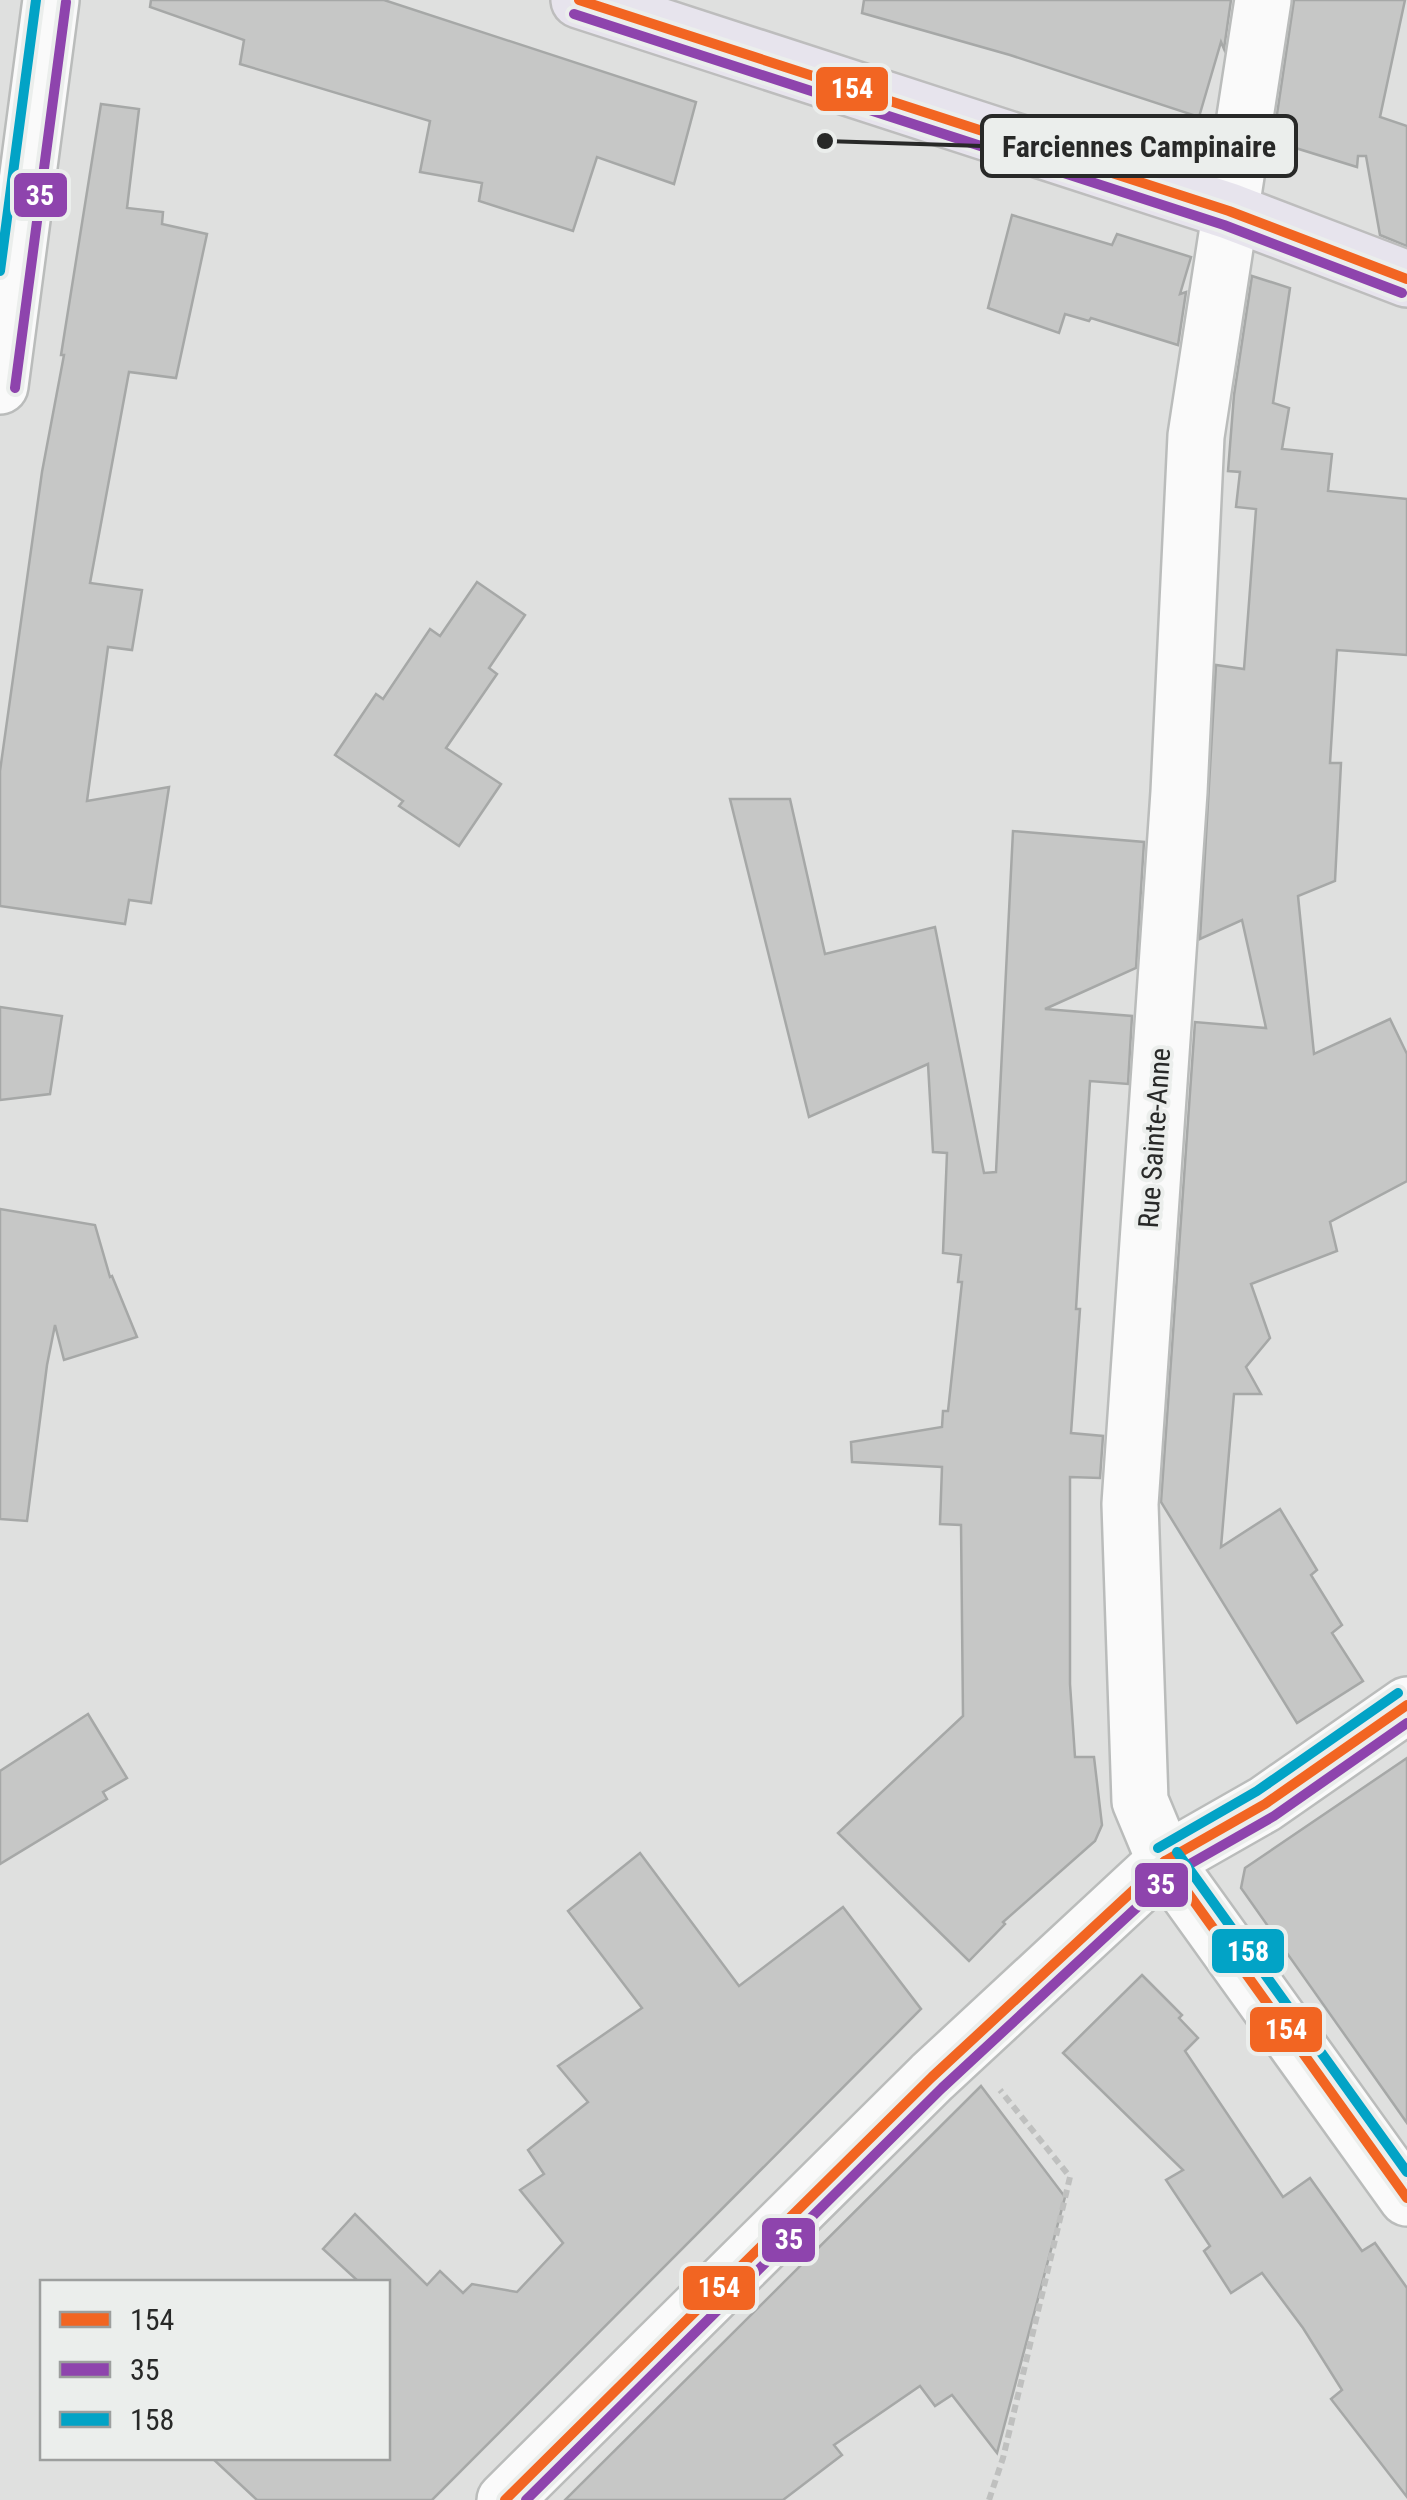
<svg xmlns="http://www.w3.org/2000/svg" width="1407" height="2500" viewBox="0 0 1407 2500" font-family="'Roboto Condensed',sans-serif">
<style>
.building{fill:#c6c7c6;stroke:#a6a8a7;stroke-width:2.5}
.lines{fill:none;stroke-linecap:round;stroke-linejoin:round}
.minor-casing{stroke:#babcbb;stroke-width:60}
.major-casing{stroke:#bdbdbd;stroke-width:60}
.path{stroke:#bfc0bf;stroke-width:6;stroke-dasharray:8 5;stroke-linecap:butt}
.minor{stroke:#fafafa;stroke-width:55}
.major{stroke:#e7e4ed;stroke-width:55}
.bus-1-casing{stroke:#ebeeec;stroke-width:18}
.bus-2-casing{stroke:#ebeeec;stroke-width:18}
.bus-3-casing{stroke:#ebeeec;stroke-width:18}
.bus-1{stroke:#f26522;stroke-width:10}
.bus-2{stroke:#8e44ad;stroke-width:10}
.bus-3{stroke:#02a3c6;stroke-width:10}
.labels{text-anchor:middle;stroke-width:8;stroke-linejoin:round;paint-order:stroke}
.street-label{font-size:28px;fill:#282928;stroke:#ebeeec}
.leader{fill:none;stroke:#282928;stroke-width:4}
.callout-dot{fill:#282928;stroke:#ebeeec;stroke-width:4}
.callout{fill:#ebeeec;stroke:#282928;stroke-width:4}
.callout-label{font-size:30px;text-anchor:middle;font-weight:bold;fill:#282928}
.line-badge{stroke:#ebeeec;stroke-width:4}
.badge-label{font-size:28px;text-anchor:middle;font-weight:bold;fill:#fff}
</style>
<rect width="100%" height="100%" fill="#dfe0df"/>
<g class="building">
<path d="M 151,0 L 384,0 L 696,102 L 674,184 L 597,157 L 573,231 L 479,201 L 482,183 L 420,172 L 430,121 L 240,64 L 244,40 L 150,7 Z"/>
<path d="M 864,0 L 1231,0 L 1224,49 L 1221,42 L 1199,117 L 1010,55 L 862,13 Z"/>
<path d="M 1294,0 L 1405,0 L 1380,117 L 1407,126 L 1407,246 L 1380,235 L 1366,156 L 1358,156 L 1357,167 L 1273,141 Z"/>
<path d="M 101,104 L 139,109 L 127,208 L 163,212 L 162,224 L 207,234 L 176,378 L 129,372 L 90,583 L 142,590 L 132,650 L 108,647 L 87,801 L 169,787 L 151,903 L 129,900 L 125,924 L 0,906 L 0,771 L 42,472 L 64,355 L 61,355 Z"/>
<path d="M 1012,215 L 1112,245 L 1117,234 L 1191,257 L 1180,294 L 1186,292 L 1178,345 L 1091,318 L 1089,321 L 1065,314 L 1059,333 L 988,308 Z"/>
<path d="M 1252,276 L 1290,288 L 1273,403 L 1289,408 L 1282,449 L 1332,454 L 1328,491 L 1407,499 L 1407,655 L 1337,650 L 1330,763 L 1341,763 L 1335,881 L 1298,896 L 1314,1054 L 1390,1019 L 1407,1054 L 1407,1181 L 1330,1222 L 1337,1251 L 1251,1284 L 1270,1338 L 1246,1367 L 1261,1394 L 1234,1394 L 1221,1547 L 1280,1509 L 1317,1570 L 1311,1575 L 1342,1625 L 1332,1633 L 1363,1681 L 1297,1723 L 1161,1502 L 1195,1022 L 1266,1028 L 1242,920 L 1200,939 L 1216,665 L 1244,669 L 1256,509 L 1236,507 L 1240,472 L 1228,471 L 1234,395 Z"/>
<path d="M 477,582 L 525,615 L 489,668 L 497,674 L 446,748 L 501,784 L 459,846 L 399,806 L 403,801 L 335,755 L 376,694 L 383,699 L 430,629 L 440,636 Z"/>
<path d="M 730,799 L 790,799 L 825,954 L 935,927 L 984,1173 L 996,1172 L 1013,831 L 1144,842 L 1136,968 L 1045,1009 L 1132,1016 L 1128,1084 L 1090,1081 L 1076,1309 L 1080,1309 L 1071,1433 L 1103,1436 L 1100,1478 L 1070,1477 L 1070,1684 L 1075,1757 L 1094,1757 L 1102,1825 L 1095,1841 L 1003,1922 L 1005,1924 L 969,1961 L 838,1833 L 963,1716 L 961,1525 L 940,1524 L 942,1467 L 852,1462 L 851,1442 L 942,1427 L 943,1411 L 948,1411 L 962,1282 L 958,1282 L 961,1255 L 943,1253 L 947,1153 L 933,1152 L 928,1064 L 809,1117 Z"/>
<path d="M 0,1007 L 62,1016 L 50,1094 L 0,1100 Z"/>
<path d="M 0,1209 L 95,1225 L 110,1277 L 112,1276 L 137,1337 L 64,1360 L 55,1325 L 47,1365 L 27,1521 L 0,1519 Z"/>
<path d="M 88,1714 L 127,1778 L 103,1792 L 107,1799 L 0,1864 L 0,1771 Z"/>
<path d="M 1407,1758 L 1407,2123 L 1241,1888 L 1245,1868 Z"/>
<path d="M 640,1853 L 739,1986 L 843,1907 L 921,2009 L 432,2500 L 257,2500 L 212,2458 L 388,2458 L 388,2282 L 359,2282 L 323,2249 L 355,2214 L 427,2285 L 440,2271 L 463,2293 L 472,2284 L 517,2292 L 563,2243 L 520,2190 L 544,2174 L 528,2150 L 588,2102 L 558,2066 L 642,2008 L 568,1911 Z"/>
<path d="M 1142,1975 L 1182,2015 L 1179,2018 L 1198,2038 L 1185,2051 L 1283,2197 L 1310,2178 L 1362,2251 L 1375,2243 L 1407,2288 L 1407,2497 L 1331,2399 L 1342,2390 L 1303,2328 L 1262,2273 L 1231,2293 L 1204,2251 L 1210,2246 L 1166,2180 L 1183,2170 L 1063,2053 Z"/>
<path d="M 981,2086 L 1065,2197 L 997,2453 L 952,2395 L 935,2406 L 920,2386 L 834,2445 L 842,2455 L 783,2500 L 565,2500 Z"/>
</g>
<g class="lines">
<g class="minor-casing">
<g id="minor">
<path d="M 1263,0 L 1196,436 L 1179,792 L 1130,1504 L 1140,1801 L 1165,1861 L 1407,2198"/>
<path d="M 0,386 L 51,0"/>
<path d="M 505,2500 L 932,2077 L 1165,1861 L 1265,1804 L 1407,1705"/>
</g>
</g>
<g class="major-casing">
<path id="major" d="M 579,0 L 1229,211 L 1407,279"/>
</g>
<path class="path" d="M 989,2500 L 1003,2458 L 1070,2177 L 1000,2090"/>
<use href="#minor" class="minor"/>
<use href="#major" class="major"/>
<g class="bus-1-casing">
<g id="bus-1">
<path d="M 579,0 L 1229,211 L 1407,279"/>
<path d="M 1165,1861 L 1407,2198"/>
<path d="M 505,2500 L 932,2077 L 1165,1861 L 1265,1804 L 1407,1705"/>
</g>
</g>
<g class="bus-2-casing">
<g id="bus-2">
<path d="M 574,14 L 1224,225 L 1402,293"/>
<path d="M 15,388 L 66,2"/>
<path d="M 526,2500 L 942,2088 L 1174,1873 L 1274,1816 L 1407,1723"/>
</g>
</g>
<g class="bus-3-casing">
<g id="bus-3">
<path d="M 0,271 L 36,0"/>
<path d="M 1158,1848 L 1257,1791 L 1398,1693"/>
<path d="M 1177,1852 L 1407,2172"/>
</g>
</g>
<use href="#bus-1" class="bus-1"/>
<use href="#bus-2" class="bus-2"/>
<use href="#bus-3" class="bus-3"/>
</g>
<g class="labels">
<g class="street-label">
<text transform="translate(1154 1138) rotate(-86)" y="10">Rue Sainte-Anne</text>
</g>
</g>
<path class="leader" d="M825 141L982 146"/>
<circle class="callout-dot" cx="825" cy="141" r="10"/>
<rect class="callout" x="982" y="116" width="314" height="60" rx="10"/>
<g class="callout-label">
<text x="1139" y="157">Farciennes Campinaire</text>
</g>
<g class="line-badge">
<rect x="814" y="65" width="76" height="48" rx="10" fill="#f26522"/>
<rect x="12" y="171" width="57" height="48" rx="10" fill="#8e44ad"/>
<rect x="1133" y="1861" width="57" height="48" rx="10" fill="#8e44ad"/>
<rect x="1210" y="1927" width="76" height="48" rx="10" fill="#02a3c6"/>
<rect x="1248" y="2005" width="76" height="49" rx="10" fill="#f26522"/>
<rect x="760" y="2216" width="57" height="48" rx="10" fill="#8e44ad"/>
<rect x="681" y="2264" width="76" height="48" rx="10" fill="#f26522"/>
</g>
<g class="badge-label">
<text x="852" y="98">154</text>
<text x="40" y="205">35</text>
<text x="1161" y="1894">35</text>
<text x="1248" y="1961">158</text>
<text x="1286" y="2039">154</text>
<text x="789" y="2249">35</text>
<text x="719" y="2297">154</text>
</g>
<rect x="40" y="2280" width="350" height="180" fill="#ebeeec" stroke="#9d9f9e" stroke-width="2.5"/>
<rect x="60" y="2312" width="50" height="15" fill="#f26522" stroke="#9d9f9e" stroke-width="2.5"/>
<text x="130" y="2330" font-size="30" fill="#282928">154</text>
<rect x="60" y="2362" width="50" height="15" fill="#8e44ad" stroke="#9d9f9e" stroke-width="2.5"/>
<text x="130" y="2380" font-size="30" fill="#282928">35</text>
<rect x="60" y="2412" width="50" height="15" fill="#02a3c6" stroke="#9d9f9e" stroke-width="2.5"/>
<text x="130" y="2430" font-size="30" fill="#282928">158</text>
</svg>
